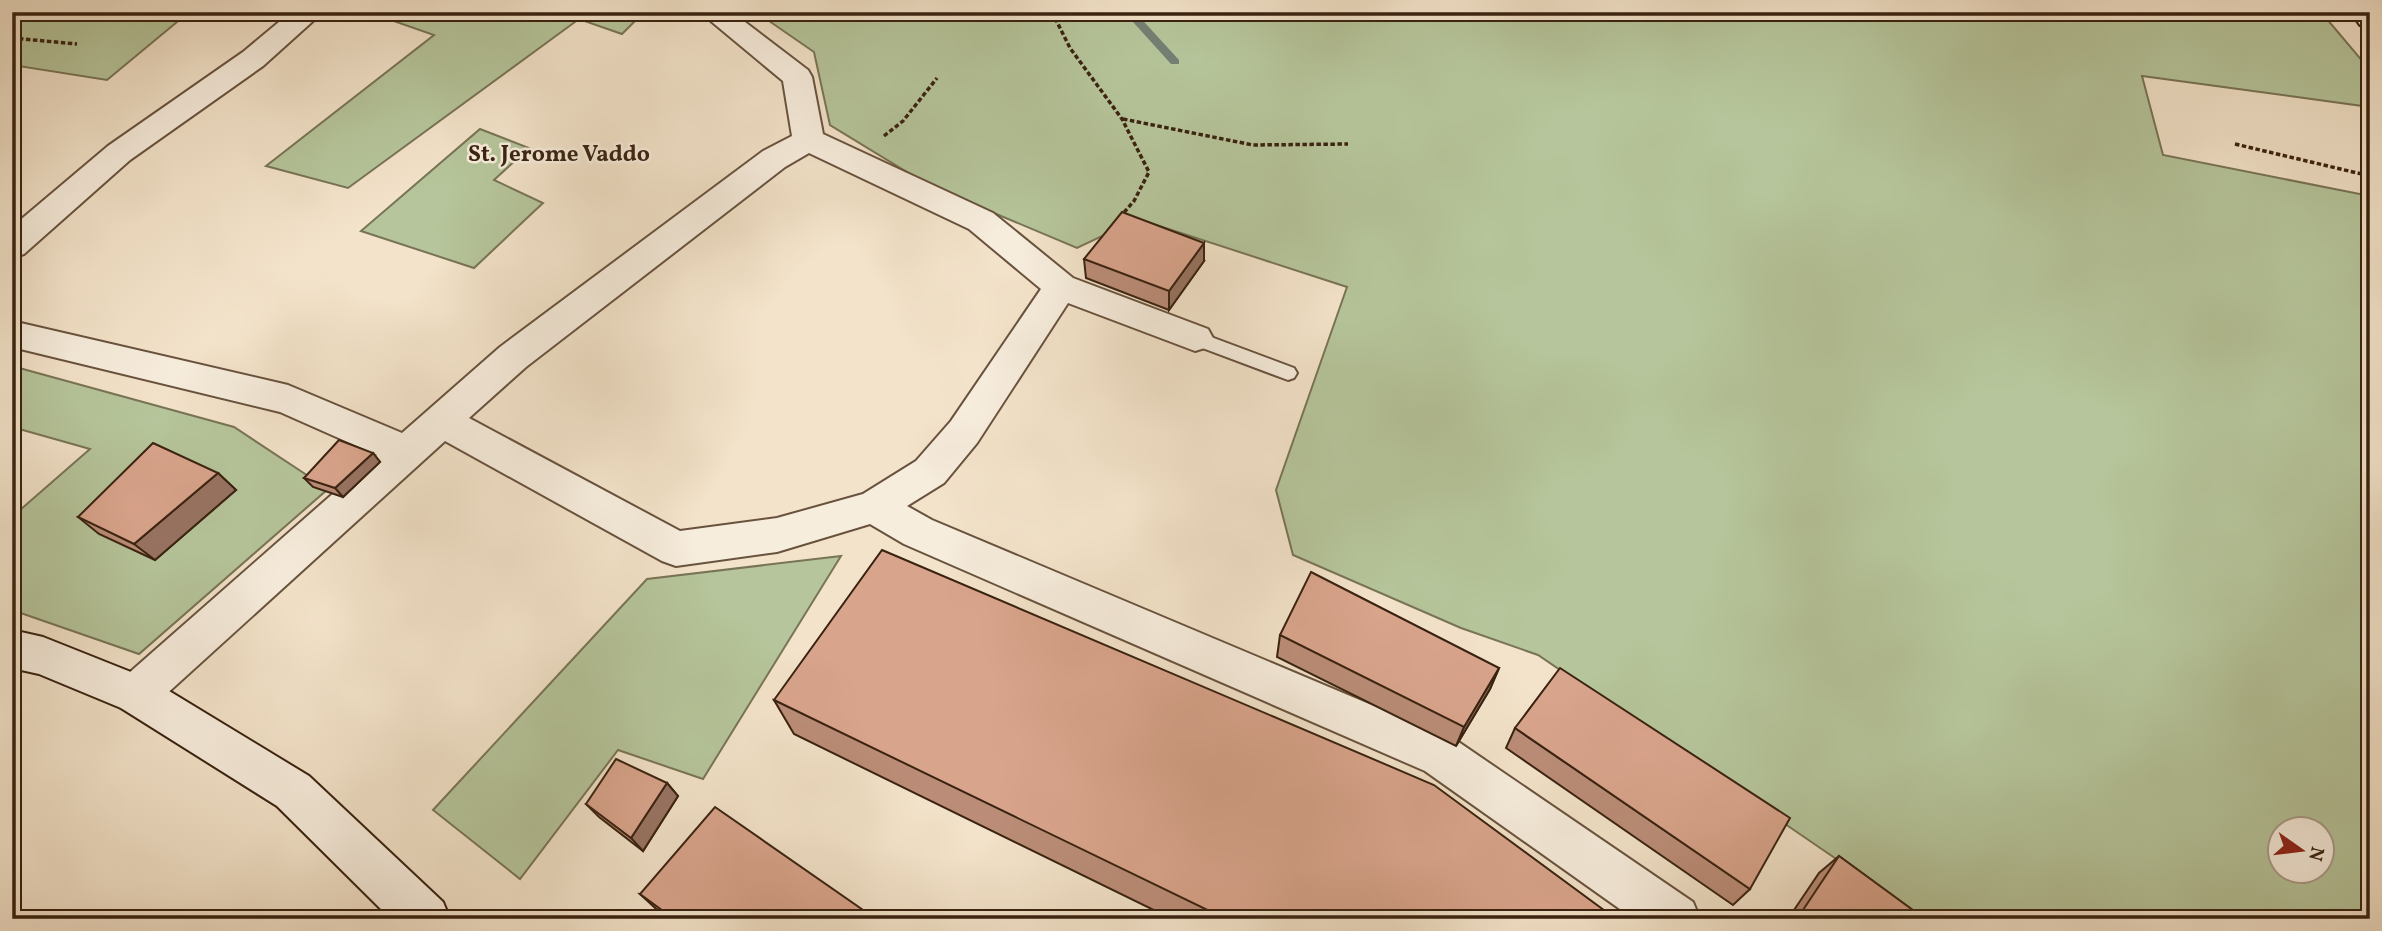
<svg xmlns="http://www.w3.org/2000/svg" width="2382" height="931" viewBox="0 0 2382 931" font-family="Vollkorn,serif">
<style>
.green{fill:#b6c59b;stroke:#787456;stroke-width:2;fill-rule:evenodd}
.lines{fill:none;stroke-linecap:round;stroke-linejoin:round}
.stream{fill:#748074;fill-rule:evenodd}
.service-casing{stroke:#68523e;stroke-width:4}
.minor-casing{stroke:#68523e;stroke-width:4}
.secondary-casing{stroke:#392210;stroke-width:4}
.path-far1{stroke:#392210;stroke-width:3.5;stroke-dasharray:4.5 2.5;stroke-linecap:butt}
.path{stroke:#392210;stroke-width:5;stroke-dasharray:6 3.5;stroke-linecap:butt}
.service{fill:#f7eddd;fill-rule:evenodd}
.minor{fill:#f7eddd;fill-rule:evenodd}
.secondary{fill:#f7eddd;fill-rule:evenodd}
.wall{fill:#bb8d78;stroke:#392210;stroke-width:2}
.shaded-wall{fill:#987362;stroke:#392210;stroke-width:2}
.building{fill:#d9a48c;stroke:#392210;stroke-width:2}
.labels{text-anchor:middle;stroke-width:5;stroke-linejoin:round;paint-order:stroke}
.neighbourhood-label{font-size:23px;font-weight:bold;fill:#392210;stroke:#f7eddd}
</style>
<rect width="100%" height="100%" fill="#f3e3ca"/>
<filter id="stains"><feTurbulence type="fractalNoise" baseFrequency=".00286" numOctaves="4"/><feColorMatrix values="0 0 0 0 .2 0 0 0 0 .09 0 0 0 0 .02 0 0 0 .5 -.17"/></filter>
<radialGradient id="worn" r=".72"><stop offset=".6" stop-color="#630" stop-opacity="0"/><stop offset="1" stop-color="#630" stop-opacity=".3"/></radialGradient>
<g class="green">
<path d="M 29,12 L 189,12 L 107,80 L 12,65 L 12,24 Z"/>
<path d="M 368,12 L 644,12 L 622,34 L 579,19 L 348,188 L 266,166 L 434,35 Z"/>
<path d="M 756,12 L 2321,12 L 2370,70 L 2370,107 L 2142,76 L 2163,155 L 2370,196 L 2370,919 L 1924,919 L 1538,655 L 1461,628 L 1293,555 L 1276,490 L 1347,287 L 1138,219 L 1077,248 L 930,186 L 830,125 L 814,52 ZM 2280,830 L 2322,830 L 2322,872 L 2280,872 Z"/>
<path d="M 480,129 L 529,148 L 494,180 L 543,203 L 474,268 L 361,231 Z"/>
<path d="M 12,366 L 234,427 L 328,489 L 139,654 L 12,610 L 12,517 L 90,449 L 12,427 Z"/>
<path d="M 841,556 L 703,779 L 618,750 L 520,879 L 433,810 L 647,579 Z"/>
</g>
<g class="lines">
<path class="stream" d="M 1124,12 L 1135,12 L 1179,60 L 1179,64 L 1171,64 Z"/>
<g class="service-casing">
<path id="service" d="M 1195,331 L 1294,368 L 1297,373 L 1294,378 L 1288,380 L 1189,343 L 1186,338 L 1189,333 Z"/>
</g>
<g class="minor-casing">
<g id="minor">
<path d="M 291,12 L 323,12 L 263,66 L 130,160 L 24,254 L 12,258 L 12,227 L 108,146 L 243,52 Z"/>
<path d="M 700,12 L 732,12 L 808,70 L 812,77 L 823,134 L 993,213 L 1073,278 L 1208,329 L 1213,338 L 1208,347 L 1195,351 L 1068,303 L 977,443 L 944,483 L 907,506 L 932,520 L 1457,741 L 1693,902 L 1700,919 L 1634,919 L 1425,771 L 904,544 L 870,524 L 777,552 L 676,566 L 662,561 L 445,441 L 151,708 L 136,714 L 121,708 L 114,694 L 121,680 L 377,455 L 280,412 L 12,347 L 12,321 L 288,385 L 402,433 L 500,347 L 763,151 L 792,136 L 783,81 ZM 809,153 L 969,229 L 1041,289 L 951,421 L 916,461 L 863,494 L 777,518 L 680,531 L 469,418 L 526,367 L 785,167 Z"/>
</g>
</g>
<g class="secondary-casing">
<g id="secondary">
<path d="M 2351,12 L 2370,12 L 2370,28 L 2360,25 Z"/>
<path d="M 12,630 L 43,637 L 151,680 L 309,776 L 443,902 L 450,919 L 391,919 L 277,806 L 121,708 L 39,674 L 12,668 Z"/>
</g>
</g>
<g class="path-far1">
<path d="M 1052,12 L 1070,48 L 1122,119 L 1149,172 L 1134,201 L 1120,217"/>
<path d="M 2303,12 L 2330,17"/>
<path d="M 12,38 L 77,44"/>
<path d="M 1123,119 L 1253,145 L 1348,144"/>
<path d="M 884,136 L 903,121 L 937,78"/>
<path d="M 2235,144 L 2370,176"/>
</g>
<path class="path" d="M 540,919 L 546,911"/>
<use href="#service" class="service"/>
<use href="#minor" class="minor"/>
<use href="#secondary" class="secondary"/>
</g>
<g class="wall">
<path d="M 1084,259 L 1204,261 L 1169,310 L 1086,278 Z"/>
<path d="M 373,453 L 380,462 L 343,497 L 313,487 L 304,478 Z"/>
<path d="M 218,473 L 236,490 L 155,560 L 99,534 L 78,517 Z"/>
<path d="M 1280,635 L 1499,668 L 1490,689 L 1456,746 L 1277,657 Z"/>
<path d="M 774,700 L 1616,919 L 1172,919 L 794,734 Z"/>
<path d="M 1515,728 L 1750,889 L 1733,905 L 1506,748 Z"/>
<path d="M 667,783 L 678,796 L 643,851 L 599,817 L 586,804 Z"/>
<path d="M 1839,856 L 1925,919 L 1788,919 L 1819,873 Z"/>
<path d="M 640,894 L 876,919 L 667,919 Z"/>
</g>
<g class="shaded-wall">
<path d="M 1204,243 L 1204,261 L 1169,310 L 1169,291 Z"/>
<path d="M 373,453 L 380,462 L 343,497 L 335,488 Z"/>
<path d="M 218,473 L 236,490 L 155,560 L 134,544 Z"/>
<path d="M 1499,668 L 1490,689 L 1456,746 L 1464,727 Z"/>
<path d="M 667,783 L 678,796 L 643,851 L 631,838 Z"/>
</g>
<g class="building">
<path d="M 1122,212 L 1204,243 L 1169,291 L 1084,259 Z"/>
<path d="M 339,440 L 373,453 L 335,488 L 304,478 Z"/>
<path d="M 153,443 L 218,473 L 134,544 L 78,517 Z"/>
<path d="M 882,550 L 1434,785 L 1616,919 L 1226,919 L 774,700 Z"/>
<path d="M 1311,572 L 1499,668 L 1464,727 L 1280,635 Z"/>
<path d="M 1560,668 L 1790,818 L 1750,889 L 1515,728 Z"/>
<path d="M 616,759 L 667,783 L 631,838 L 586,804 Z"/>
<path d="M 715,807 L 876,919 L 674,919 L 640,894 Z"/>
<path d="M 1839,856 L 1925,919 L 1797,919 Z"/>
</g>
<g class="labels">
<g class="neighbourhood-label">
<text x="559" y="161">St. Jerome Vaddo</text>
</g>
</g>
<rect width="2382" height="931" fill="none" stroke="#f3e3ca" stroke-width="42"/>
<rect x="14" y="14" width="2354" height="903" fill="none" stroke="#392210" stroke-width="3.5"/>
<rect x="21" y="21" width="2340" height="889" fill="none" stroke="#392210" stroke-width="2"/>
<g transform="translate(2301 850) rotate(104)"><circle r="33" fill="#f7eddd" stroke="#ab9c8b" stroke-width="2"/>
<path d="M0-5L12 26L0 18L-12 26Z" fill="#8f2418"/>
<text y="-10" font-size="19" font-weight="bold" text-anchor="middle" fill="#392210">N</text>
</g>
<rect width="100%" height="100%" filter="url(#stains)"/>
<rect width="100%" height="100%" fill="url(#worn)"/>
</svg>
